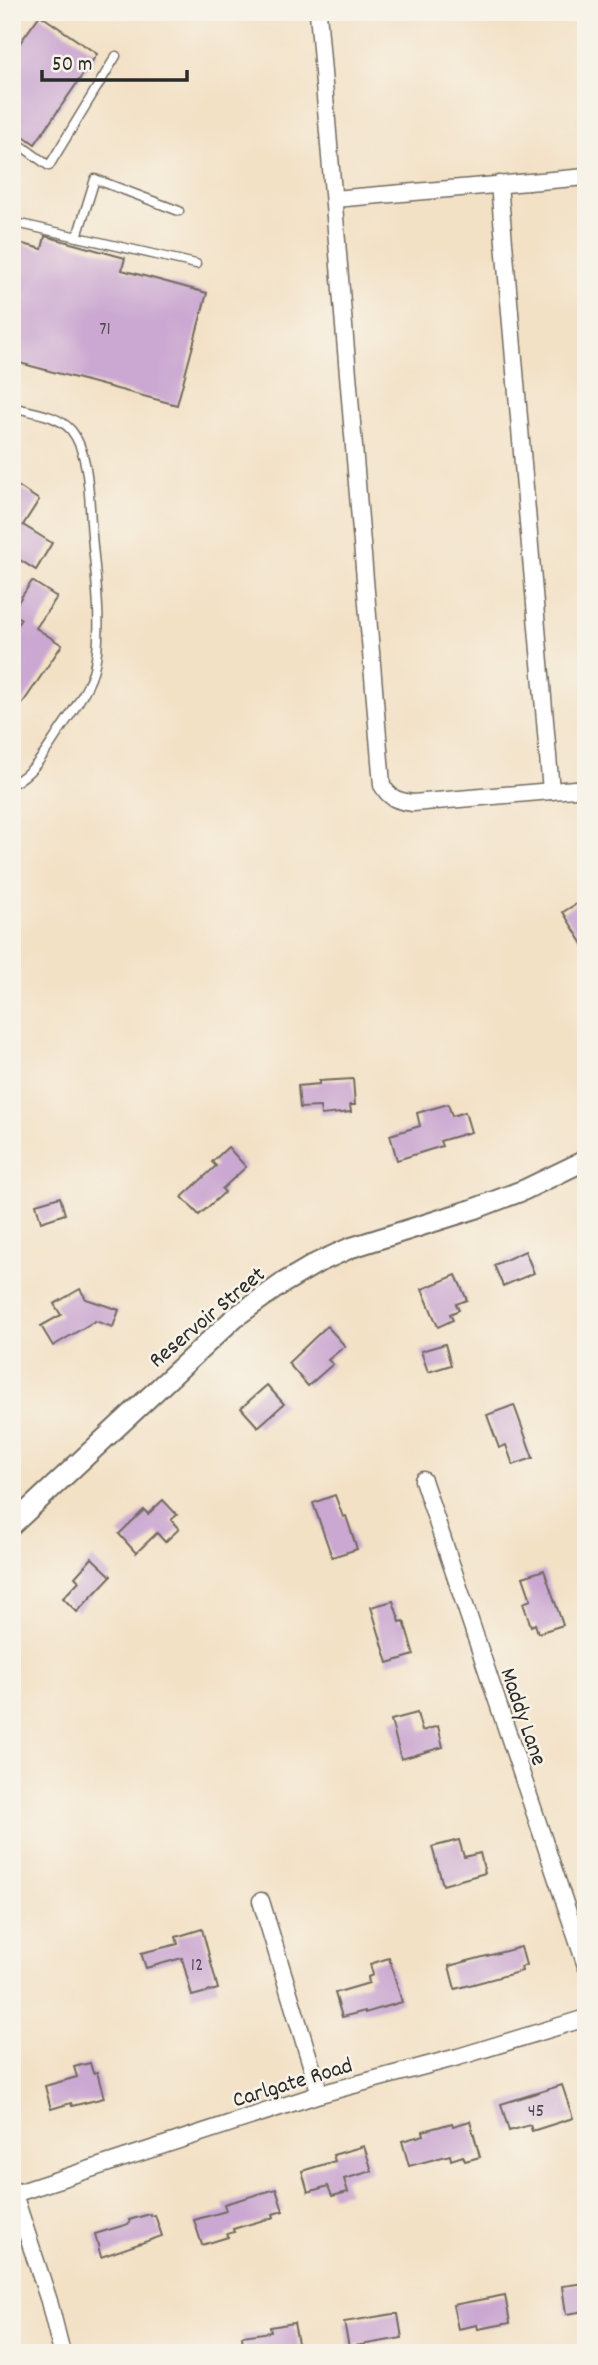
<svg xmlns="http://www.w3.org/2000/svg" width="598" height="2365" viewBox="0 0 598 2365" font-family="Dekko,sans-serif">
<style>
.building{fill:#cba8d1}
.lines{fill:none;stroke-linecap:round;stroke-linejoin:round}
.service-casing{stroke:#716b61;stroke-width:11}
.minor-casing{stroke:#716b61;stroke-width:19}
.tertiary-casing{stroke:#716b61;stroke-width:23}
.service{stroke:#fff;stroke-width:8}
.minor{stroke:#fff;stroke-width:16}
.tertiary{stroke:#fff;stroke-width:19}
.labels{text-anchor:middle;stroke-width:5;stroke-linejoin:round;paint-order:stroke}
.number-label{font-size:19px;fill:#534a54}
.street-label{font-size:23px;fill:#2b2b2b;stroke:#f7f3e8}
</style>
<rect width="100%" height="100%" fill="#f7f3e8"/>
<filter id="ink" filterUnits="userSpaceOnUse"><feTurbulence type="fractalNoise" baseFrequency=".0143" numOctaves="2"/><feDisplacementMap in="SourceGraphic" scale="14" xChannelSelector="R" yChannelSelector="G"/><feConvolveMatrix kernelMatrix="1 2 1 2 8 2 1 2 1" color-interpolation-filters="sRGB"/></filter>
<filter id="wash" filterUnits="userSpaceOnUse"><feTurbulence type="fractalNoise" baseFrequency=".00686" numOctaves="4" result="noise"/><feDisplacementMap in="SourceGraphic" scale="28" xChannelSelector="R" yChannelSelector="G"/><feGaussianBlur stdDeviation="1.57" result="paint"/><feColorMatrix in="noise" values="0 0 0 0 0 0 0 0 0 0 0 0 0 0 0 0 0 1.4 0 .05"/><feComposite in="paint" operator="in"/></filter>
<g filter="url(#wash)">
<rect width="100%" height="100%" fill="#f3e1c6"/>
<g id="blocks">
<g class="building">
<path d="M 40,15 L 97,54 L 35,144 L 12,128 L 12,54 Z"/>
<path d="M 45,236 L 125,258 L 122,270 L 207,293 L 177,405 L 12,361 L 12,241 L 42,249 Z"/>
<path d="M 12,482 L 39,500 L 23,525 L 52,543 L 36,570 L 12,555 Z"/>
<path d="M 32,581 L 57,597 L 36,628 L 62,645 L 12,719 L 12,632 L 21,619 L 12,613 L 12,611 Z"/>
<path d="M 586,898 L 586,949 L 563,912 Z"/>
<path d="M 353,1079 L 355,1105 L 350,1105 L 351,1112 L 321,1115 L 320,1107 L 300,1108 L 298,1086 L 319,1084 L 319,1081 Z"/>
<path d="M 448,1104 L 452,1116 L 465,1112 L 471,1132 L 440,1141 L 442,1146 L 397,1160 L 390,1135 L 420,1126 L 417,1113 Z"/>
<path d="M 228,1147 L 246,1167 L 222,1189 L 225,1192 L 199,1215 L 182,1197 L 216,1166 L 212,1162 Z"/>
<path d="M 60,1197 L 65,1214 L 41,1222 L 36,1204 Z"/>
<path d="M 525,1251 L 534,1273 L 503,1286 L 494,1265 Z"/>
<path d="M 456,1275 L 467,1300 L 456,1304 L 459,1310 L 450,1314 L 453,1320 L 438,1327 L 422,1289 Z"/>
<path d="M 80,1289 L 86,1299 L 119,1310 L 113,1327 L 95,1321 L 53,1346 L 41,1326 L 61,1315 L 54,1304 Z"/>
<path d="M 327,1326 L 345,1346 L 328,1360 L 333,1364 L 308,1386 L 288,1363 Z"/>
<path d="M 445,1344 L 451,1365 L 428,1372 L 421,1351 Z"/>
<path d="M 267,1385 L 284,1404 L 258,1427 L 241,1408 Z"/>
<path d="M 514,1405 L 533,1458 L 513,1465 L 506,1445 L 499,1448 L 487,1415 Z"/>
<path d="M 335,1495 L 343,1517 L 346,1516 L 357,1549 L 332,1557 L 313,1503 Z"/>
<path d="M 163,1500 L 177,1515 L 171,1520 L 179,1529 L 165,1542 L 157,1533 L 136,1553 L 119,1534 L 144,1510 L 148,1514 Z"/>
<path d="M 92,1558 L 111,1576 L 77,1612 L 63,1598 L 79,1581 L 75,1577 Z"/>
<path d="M 544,1570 L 563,1625 L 538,1633 L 535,1624 L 531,1626 L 523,1603 L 531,1600 L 523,1577 Z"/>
<path d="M 393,1601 L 400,1622 L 404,1621 L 414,1655 L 388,1663 L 371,1607 Z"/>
<path d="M 417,1713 L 422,1731 L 438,1726 L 443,1747 L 401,1759 L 391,1720 Z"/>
<path d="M 459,1840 L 464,1857 L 480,1853 L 485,1873 L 443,1885 L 432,1847 Z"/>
<path d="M 202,1929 L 218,1989 L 192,1996 L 182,1958 L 146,1968 L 141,1953 L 178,1944 L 176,1937 Z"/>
<path d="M 521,1947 L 526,1965 L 521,1967 L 522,1971 L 455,1989 L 449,1966 Z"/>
<path d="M 389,1958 L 402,2002 L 365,2013 L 365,2011 L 342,2017 L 335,1993 L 369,1983 L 368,1977 L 373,1975 L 370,1964 Z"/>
<path d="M 90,2063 L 93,2073 L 97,2072 L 104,2098 L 72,2106 L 71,2103 L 51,2109 L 45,2086 L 77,2077 L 74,2067 Z"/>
<path d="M 562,2085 L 573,2118 L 532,2131 L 530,2125 L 509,2131 L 501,2104 Z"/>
<path d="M 470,2121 L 480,2157 L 465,2161 L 463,2156 L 451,2160 L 450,2155 L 409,2166 L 402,2141 L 424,2135 L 423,2131 L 452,2123 L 453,2126 Z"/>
<path d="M 364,2146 L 372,2171 L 344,2179 L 348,2192 L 332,2196 L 328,2186 L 308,2192 L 302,2171 L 335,2161 L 333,2155 Z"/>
<path d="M 276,2189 L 283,2211 L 273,2214 L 274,2217 L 233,2229 L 234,2232 L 227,2234 L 228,2237 L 202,2245 L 194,2220 L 226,2211 L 224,2204 Z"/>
<path d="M 150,2214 L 151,2216 L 155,2215 L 162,2236 L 101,2257 L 95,2234 L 125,2225 L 130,2223 L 129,2220 Z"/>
<path d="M 586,2283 L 586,2311 L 566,2314 L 562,2286 Z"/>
<path d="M 505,2295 L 510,2323 L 478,2329 L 477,2325 L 458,2329 L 453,2305 Z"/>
<path d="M 393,2314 L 398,2314 L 402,2338 L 349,2347 L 344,2322 Z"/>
<path d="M 294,2323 L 300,2353 L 244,2353 L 242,2336 L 271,2332 L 270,2327 Z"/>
</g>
</g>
</g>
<g filter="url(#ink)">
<use href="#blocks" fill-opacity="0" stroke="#716b61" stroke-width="2"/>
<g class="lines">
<g class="service-casing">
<g id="service">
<path d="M 12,139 L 49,166 L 116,56"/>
<path d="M 12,222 L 196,264"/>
<path d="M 77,237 L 95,179 L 179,211"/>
<path d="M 12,407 C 31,412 58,415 71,430 C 89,452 89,496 91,523 C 94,567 106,639 91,678 C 83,698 70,715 58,733 C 45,753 34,772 12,784"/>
</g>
</g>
<g class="minor-casing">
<g id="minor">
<path d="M 318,12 L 382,785 C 390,799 398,801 413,803 L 586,788"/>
<path d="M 499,184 L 551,791"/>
<path d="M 334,199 L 586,177"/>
<path d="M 423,1480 L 586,1966"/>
<path d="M 261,1901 L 320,2094"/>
<path d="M 12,2188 L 49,2301 L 62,2353"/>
<path d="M 14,2194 L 320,2094 L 458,2057 L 586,2018"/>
</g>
</g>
<g class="tertiary-casing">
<path id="tertiary" d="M 12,1525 L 234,1318 L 283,1283 L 317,1263 L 350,1248 L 474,1209 L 524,1190 L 586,1160"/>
</g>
<use href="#service" class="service"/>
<use href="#minor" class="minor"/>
<use href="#tertiary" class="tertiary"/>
</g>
</g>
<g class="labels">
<g class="number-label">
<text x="105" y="334">71</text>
<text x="197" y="1970">12</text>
<text x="536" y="2116">45</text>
</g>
<g class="street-label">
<text transform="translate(206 1316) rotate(-40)" y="8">Reservoir Street</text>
<text transform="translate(525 1716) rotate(71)" y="8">Maddy Lane</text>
<text transform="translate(292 2081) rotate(-17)" y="8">Carlgate Road</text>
</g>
</g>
<rect width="598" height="2365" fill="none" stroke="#f7f3e8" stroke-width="42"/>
<path d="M42 70v10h145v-10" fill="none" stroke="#2b2b2b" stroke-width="3.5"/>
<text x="52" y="70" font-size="21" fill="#2b2b2b" stroke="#f7f3e8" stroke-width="5" paint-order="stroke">50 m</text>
</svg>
